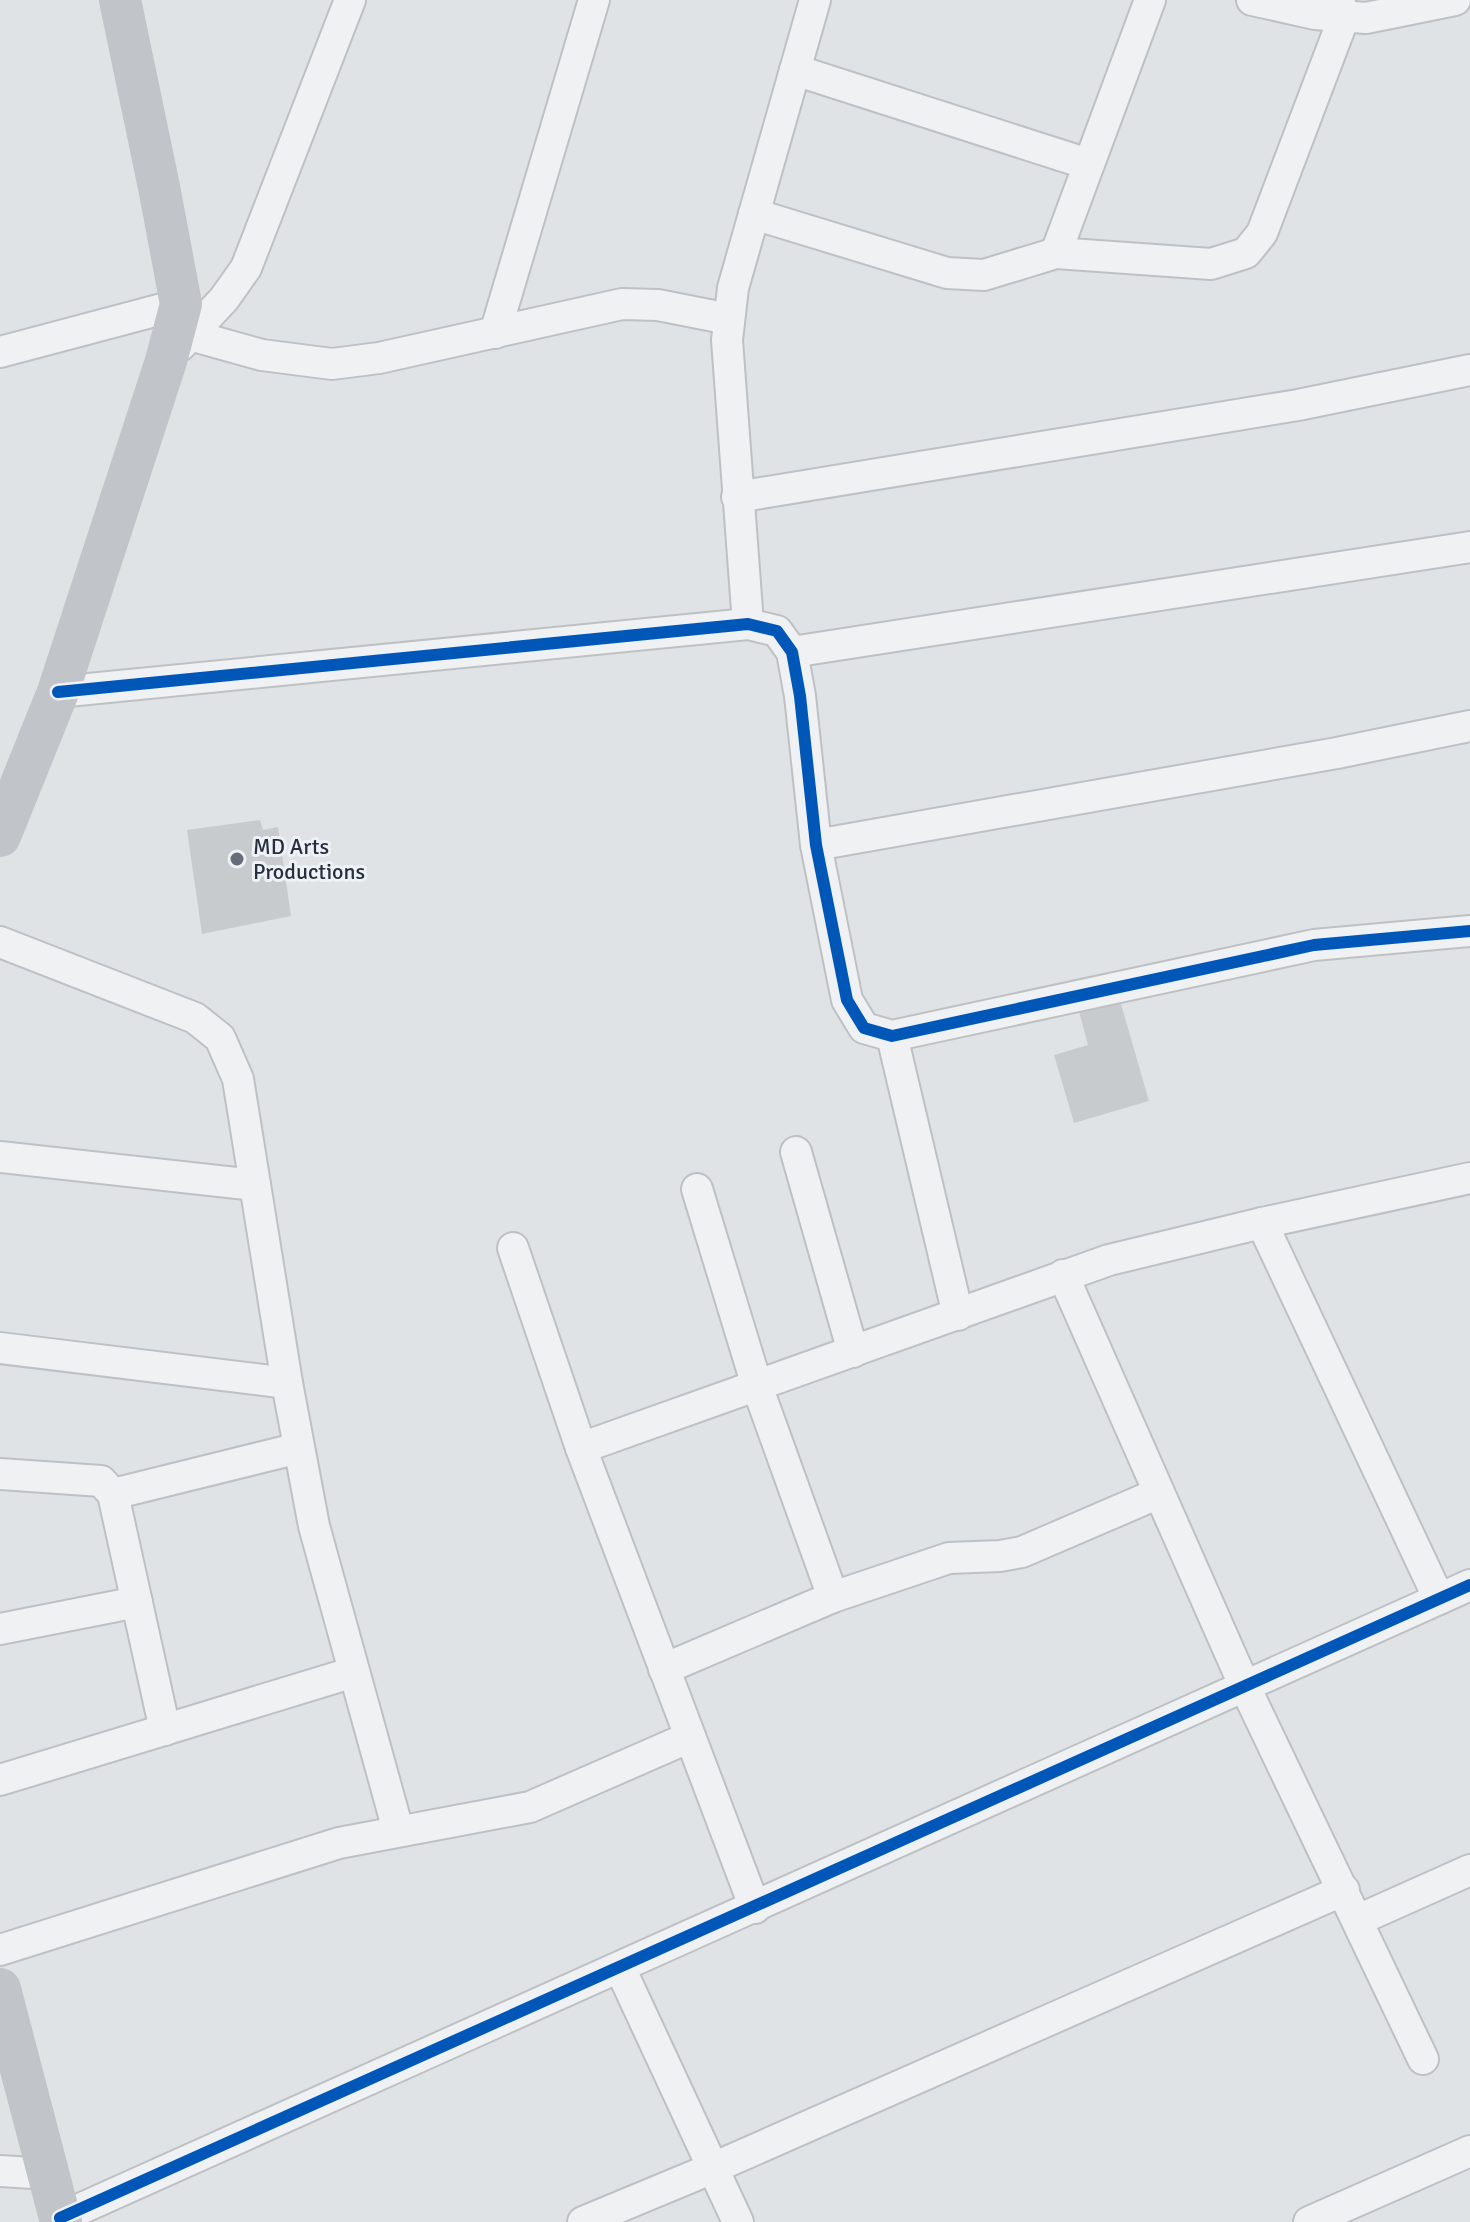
<svg xmlns="http://www.w3.org/2000/svg" width="1470" height="2222" viewBox="0 0 1470 2222" font-family="Signika,sans-serif">
<style>
.building{fill:#c8cbce}
.lines{fill:none;stroke-linecap:round;stroke-linejoin:round}
.street-casing{stroke:#bec1c4;stroke-width:34}
.street{stroke:#f0f1f2;stroke-width:30}
.secondary{stroke:#c1c4c8;stroke-width:42}
.cycleway-casing{stroke:#eef1f6;stroke-width:17}
.cycleway{stroke:#0057b8;stroke-width:12}
.poi-dot{fill:#686e79;stroke:#eef1f6;stroke-width:3}
.labels{text-anchor:middle;stroke-width:6;stroke-linejoin:round;paint-order:stroke}
.poi-label{font-size:22px;fill:#272f3f;stroke:#eef1f6;text-anchor:start}
</style>
<rect width="100%" height="100%" fill="#e0e3e6"/>
<g class="building">
<path d="M 260,820 L 263,830 L 278,827 L 291,916 L 202,934 L 187,830 Z"/>
<path d="M 1119,997 L 1149,1101 L 1074,1123 L 1054,1055 L 1088,1045 L 1078,1008 Z"/>
</g>
<g class="lines">
<g class="street-casing">
<g id="street">
<path d="M 1252,0 L 1315,14 L 1366,18 L 1455,0"/>
<path d="M 795,70 L 1088,164"/>
<path d="M 754,214 L 947,273 L 984,275 L 1056,253 L 1211,264 L 1246,253 L 1262,233 L 1344,17 L 1339,0"/>
<path d="M 1056,253 L 1150,0"/>
<path d="M 495,333 L 594,0"/>
<path d="M 190,335 L 262,355 L 332,364 L 379,358 L 622,304 L 658,305 L 729,319"/>
<path d="M 180,346 L 224,299 L 246,268 L 350,0"/>
<path d="M 0,352 L 181,304"/>
<path d="M 737,497 L 1298,405 L 1470,370"/>
<path d="M 748,624 L 727,340 L 733,288 L 815,0"/>
<path d="M 792,652 L 1470,547"/>
<path d="M 58,692 L 748,624 L 777,631 L 792,652 L 800,696 L 816,845 L 847,1000 L 864,1028 L 892,1036 L 1314,945 L 1470,931"/>
<path d="M 816,845 L 1337,753 L 1470,726"/>
<path d="M 0,942 L 195,1018 L 220,1038 L 238,1079 L 287,1383 L 314,1526 L 398,1830"/>
<path d="M 892,1036 L 958,1315"/>
<path d="M 796,1152 L 853,1352"/>
<path d="M 0,1157 L 255,1185"/>
<path d="M 697,1189 L 757,1386 L 833,1597"/>
<path d="M 1262,1223 L 1439,1599"/>
<path d="M 513,1248 L 581,1448 L 755,1908"/>
<path d="M 1063,1275 L 1245,1687 L 1423,2059"/>
<path d="M 0,1348 L 287,1383"/>
<path d="M 581,1448 L 1109,1260 L 1262,1223 L 1470,1178"/>
<path d="M 0,1474 L 101,1481 L 113,1494 L 165,1730"/>
<path d="M 113,1494 L 299,1448"/>
<path d="M 0,1629 L 137,1602"/>
<path d="M 664,1669 L 833,1597 L 949,1558 L 1000,1556 L 1022,1552 L 1159,1493"/>
<path d="M 0,1780 L 354,1672"/>
<path d="M 1358,1920 L 1470,1870"/>
<path d="M 0,1950 L 339,1843 L 530,1807 L 690,1737"/>
<path d="M 620,1968 L 738,2222"/>
<path d="M 0,2171 L 49,2174"/>
<path d="M 60,2218 L 1470,1585"/>
<path d="M 583,2222 L 713,2168 L 1344,1890"/>
<path d="M 1309,2222 L 1470,2151"/>
</g>
</g>
<use href="#street" class="street"/>
<g class="secondary">
<path d="M 0,836 L 58,692 L 166,361 L 181,304 L 159,187 L 120,0"/>
<path d="M 0,1989 L 61,2222"/>
</g>
<g class="cycleway-casing">
<g id="cycleway">
<path d="M 58,692 L 748,624 L 777,631 L 792,652 L 800,696 L 816,845 L 847,1000 L 864,1028 L 892,1036 L 1314,945 L 1470,931"/>
<path d="M 60,2218 L 1470,1585"/>
</g>
</g>
<use href="#cycleway" class="cycleway"/>
</g>
<circle class="poi-dot" cx="237" cy="859" r="8"/>
<g class="labels">
<g class="poi-label">
<text x="253" y="854">MD Arts<tspan x="253" dy="25">Productions</tspan></text>
</g>
</g>
</svg>
